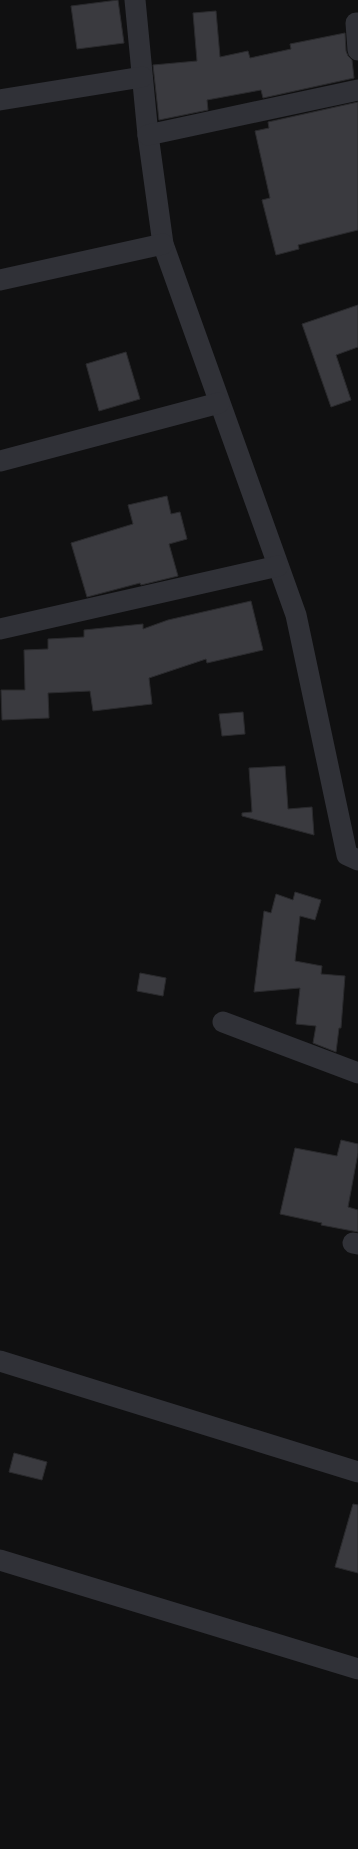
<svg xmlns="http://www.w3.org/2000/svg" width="358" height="1849" viewBox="0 0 358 1849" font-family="'Asap Condensed',sans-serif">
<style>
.building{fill:#3a3a3f;stroke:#2a2a2d}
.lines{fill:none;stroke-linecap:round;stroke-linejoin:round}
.street{stroke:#303137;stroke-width:21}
</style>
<rect width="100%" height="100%" fill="#101011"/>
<g class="building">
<path d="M 118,0 L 124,43 L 77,49 L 71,6 Z"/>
<path d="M 216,11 L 220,57 L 248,51 L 250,58 L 291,49 L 290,44 L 345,33 L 346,51 L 348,56 L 352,60 L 354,78 L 263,98 L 261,90 L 207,100 L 208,110 L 159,120 L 153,65 L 197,61 L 193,13 Z"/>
<path d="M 358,102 L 358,230 L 298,245 L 299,249 L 276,255 L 262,200 L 270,198 L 255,131 L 269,128 L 268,122 Z"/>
<path d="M 358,305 L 358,347 L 336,355 L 351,400 L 331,407 L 302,324 Z"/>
<path d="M 126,352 L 140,399 L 99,411 L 86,364 Z"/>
<path d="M 167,496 L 171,514 L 180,512 L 187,539 L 169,544 L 178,576 L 141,585 L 140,583 L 87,597 L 71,543 L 133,524 L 128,505 Z"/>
<path d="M 251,601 L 263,650 L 207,663 L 206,659 L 149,678 L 152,704 L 93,711 L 90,691 L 48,693 L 49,718 L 2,720 L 1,690 L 25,690 L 24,650 L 48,649 L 48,639 L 84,637 L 84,630 L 143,624 L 143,629 L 168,620 Z"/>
<path d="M 243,712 L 245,734 L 222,736 L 219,714 Z"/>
<path d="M 285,766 L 288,809 L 312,807 L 314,835 L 242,816 L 242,813 L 252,812 L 249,768 Z"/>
<path d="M 295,892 L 321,900 L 315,920 L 300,916 L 295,961 L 322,966 L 321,974 L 345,976 L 341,1028 L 339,1028 L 336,1052 L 313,1043 L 316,1026 L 296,1024 L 300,988 L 254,992 L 264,911 L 271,913 L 276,894 L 293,900 Z"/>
<path d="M 140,973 L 166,978 L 163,996 L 137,991 Z"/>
<path d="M 341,1140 L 358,1144 L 358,1153 L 348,1207 L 358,1210 L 358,1232 L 321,1225 L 322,1223 L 280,1214 L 295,1148 L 337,1156 Z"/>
<path d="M 14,1453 L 47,1462 L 42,1480 L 9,1472 Z"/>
<path d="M 353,1504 L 358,1505 L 358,1573 L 335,1567 Z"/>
</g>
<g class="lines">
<g class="street">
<path d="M 135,0 L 148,135 L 163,244 L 296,615 L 347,855 L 358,860"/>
<path d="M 358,23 L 356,23 L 358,50"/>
<path d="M 0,100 L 142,77"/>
<path d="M 148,135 L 358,90"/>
<path d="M 0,280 L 163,244"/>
<path d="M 0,461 L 219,403"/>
<path d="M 0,629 L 278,566"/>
<path d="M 223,1022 L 358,1073"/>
<path d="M 353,1243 L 358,1244"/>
<path d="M 0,1361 L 358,1472"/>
<path d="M 0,1560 L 358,1669"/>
</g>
</g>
</svg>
